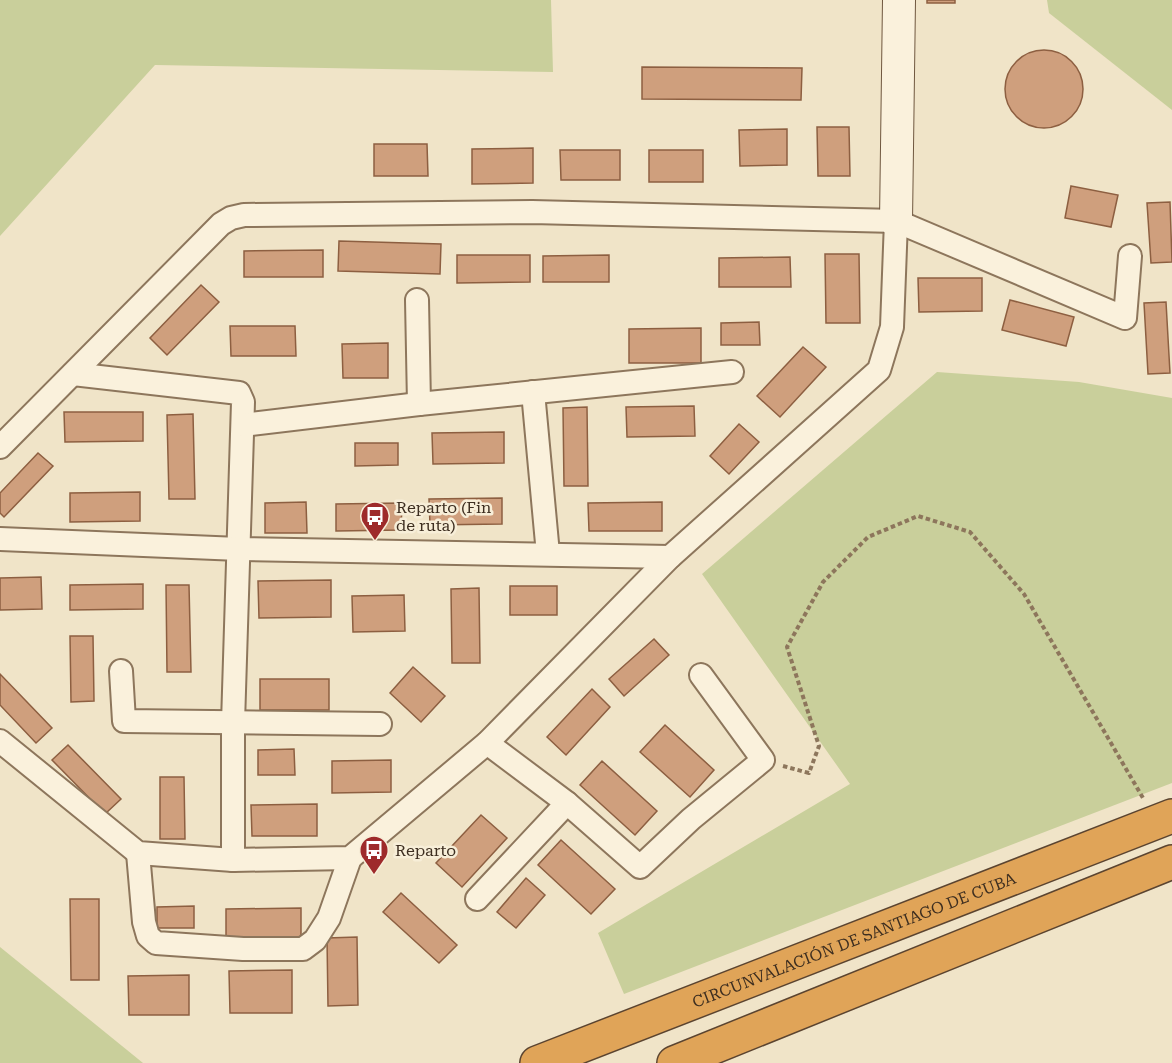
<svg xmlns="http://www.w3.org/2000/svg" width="1172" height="1063" viewBox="0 0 1172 1063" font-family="'Roboto Serif',serif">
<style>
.green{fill:#c9cf9b}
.building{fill:#cf9f7d;stroke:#8d5f41;stroke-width:1.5}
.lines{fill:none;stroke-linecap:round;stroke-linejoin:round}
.street-casing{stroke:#8d765c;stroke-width:26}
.secondary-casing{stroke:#6f573f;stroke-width:34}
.highway-casing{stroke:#5b4430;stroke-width:36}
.path{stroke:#8d765c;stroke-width:4;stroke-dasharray:4.5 3;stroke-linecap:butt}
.street{stroke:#faf1dc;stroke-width:22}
.secondary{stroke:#faf1dc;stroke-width:32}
.highway{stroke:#e0a458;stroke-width:33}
.labels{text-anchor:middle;stroke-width:5;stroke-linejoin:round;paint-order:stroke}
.poi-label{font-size:16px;fill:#3d2e20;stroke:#f7eed8;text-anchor:start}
.street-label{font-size:16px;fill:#3d2e20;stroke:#f7eed8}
</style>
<rect width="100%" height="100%" fill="#f0e4c8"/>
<g class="green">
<path d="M 0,0 L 551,0 L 553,72 L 155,65 L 0,236 Z"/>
<path d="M 1047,0 L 1172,0 L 1172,110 L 1049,13 Z"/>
<path d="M 937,372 L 1079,382 L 1172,398 L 1172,783 L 624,994 L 598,933 L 850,784 L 702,574 Z"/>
<path d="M 0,947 L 143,1063 L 0,1063 Z"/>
</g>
<g class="building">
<rect x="927" y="0" width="28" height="3"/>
<circle cx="1044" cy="89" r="39"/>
<path d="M 642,67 L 802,68 L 801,100 L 642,99 Z"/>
<path d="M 817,127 L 849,127 L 850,176 L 818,176 Z"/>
<path d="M 787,129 L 787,165 L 740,166 L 739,130 Z"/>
<path d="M 374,144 L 427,144 L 428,176 L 374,176 Z"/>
<path d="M 533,148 L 533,183 L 472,184 L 472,149 Z"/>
<path d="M 560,150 L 620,150 L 620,180 L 561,180 Z"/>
<rect x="649" y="150" width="54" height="32"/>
<path d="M 1071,186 L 1118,195 L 1111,227 L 1065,218 Z"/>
<path d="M 1170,202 L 1172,262 L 1151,263 L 1147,203 Z"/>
<path d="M 339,241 L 441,244 L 440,274 L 338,271 Z"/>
<path d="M 323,250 L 323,277 L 244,277 L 244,251 Z"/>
<path d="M 825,254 L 859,254 L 860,323 L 826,323 Z"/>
<path d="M 457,255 L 530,255 L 530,282 L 457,283 Z"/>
<path d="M 609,255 L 609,282 L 543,282 L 543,256 Z"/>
<path d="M 790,257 L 791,287 L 719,287 L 719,258 Z"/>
<path d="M 918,278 L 982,278 L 982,311 L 919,312 Z"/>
<path d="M 201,285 L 219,302 L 167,355 L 150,338 Z"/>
<path d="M 1010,300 L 1074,317 L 1066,346 L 1002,330 Z"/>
<path d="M 1166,302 L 1170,373 L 1148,374 L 1144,303 Z"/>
<path d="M 759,322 L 760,345 L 721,345 L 721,323 Z"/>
<path d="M 230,326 L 295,326 L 296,356 L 231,356 Z"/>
<path d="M 701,328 L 701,363 L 629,363 L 629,329 Z"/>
<path d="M 388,343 L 388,378 L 343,378 L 342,344 Z"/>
<path d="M 803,347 L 826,367 L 780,417 L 757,396 Z"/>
<path d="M 694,406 L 695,436 L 627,437 L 626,407 Z"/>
<path d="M 587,407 L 588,486 L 564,486 L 563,408 Z"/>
<path d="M 64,412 L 143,412 L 143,441 L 65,442 Z"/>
<path d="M 193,414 L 195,499 L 169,499 L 167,415 Z"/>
<path d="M 739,424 L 759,442 L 729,474 L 710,456 Z"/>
<path d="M 504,432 L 504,463 L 433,464 L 432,433 Z"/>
<path d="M 355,443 L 398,443 L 398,465 L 355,466 Z"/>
<path d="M 38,453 L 53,466 L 4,517 L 0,513 L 0,493 Z"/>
<path d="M 140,492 L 140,521 L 70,522 L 70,493 Z"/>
<path d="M 502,498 L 502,524 L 430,525 L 429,499 Z"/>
<path d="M 306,502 L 307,533 L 265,533 L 265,503 Z"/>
<path d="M 662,502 L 662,531 L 589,531 L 588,503 Z"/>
<path d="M 401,503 L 402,530 L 336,531 L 336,504 Z"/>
<path d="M 41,577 L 42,609 L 0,610 L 0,578 Z"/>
<path d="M 331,580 L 331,617 L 259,618 L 258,581 Z"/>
<path d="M 143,584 L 143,609 L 70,610 L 70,585 Z"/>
<path d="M 166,585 L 189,585 L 191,672 L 167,672 Z"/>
<rect x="510" y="586" width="47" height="29"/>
<path d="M 479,588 L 480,663 L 452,663 L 451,589 Z"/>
<path d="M 404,595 L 405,631 L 353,632 L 352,596 Z"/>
<path d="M 70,636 L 93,636 L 94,701 L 71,702 Z"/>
<path d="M 654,639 L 669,655 L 624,696 L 609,679 Z"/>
<path d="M 413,667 L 445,696 L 421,722 L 390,693 Z"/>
<path d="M 0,674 L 52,728 L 36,743 L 0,705 Z"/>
<rect x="260" y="679" width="69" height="31"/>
<path d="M 592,689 L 610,707 L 566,755 L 547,737 Z"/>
<path d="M 665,725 L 714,770 L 690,797 L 640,752 Z"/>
<path d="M 68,745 L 121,799 L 105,814 L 52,760 Z"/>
<path d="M 294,749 L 295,775 L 258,775 L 258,750 Z"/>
<path d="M 391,760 L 391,792 L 332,793 L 332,761 Z"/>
<path d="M 602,761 L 657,811 L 635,835 L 580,785 Z"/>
<path d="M 160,777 L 184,777 L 185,839 L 160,839 Z"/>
<path d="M 317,804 L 317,836 L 252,836 L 251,805 Z"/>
<path d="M 481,815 L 507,838 L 462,887 L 436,863 Z"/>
<path d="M 561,840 L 615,889 L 591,914 L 538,865 Z"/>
<path d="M 526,878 L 545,895 L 516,928 L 497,912 Z"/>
<path d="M 401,893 L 457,945 L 439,963 L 383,912 Z"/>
<path d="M 70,899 L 99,899 L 99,980 L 71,980 Z"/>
<path d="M 194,906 L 194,928 L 157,928 L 157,907 Z"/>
<path d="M 301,908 L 301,940 L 226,940 L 226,909 Z"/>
<path d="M 357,937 L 358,1005 L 328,1006 L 327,938 Z"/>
<path d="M 292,970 L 292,1013 L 230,1013 L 229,971 Z"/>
<path d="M 189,975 L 189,1015 L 129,1015 L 128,976 Z"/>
</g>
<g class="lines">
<g class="street-casing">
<g id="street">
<path d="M 417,300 L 419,404"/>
<path d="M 73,374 L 239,393 L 243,402 L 233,723 L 233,860"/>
<path d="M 533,392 L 548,554"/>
<path d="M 243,425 L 419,404 L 732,372"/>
<path d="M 0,447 L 221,224 L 231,218 L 244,215 L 532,212 L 896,221 L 1125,318 L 1130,256"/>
<path d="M 0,539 L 239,549 L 670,557"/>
<path d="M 121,671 L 124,721 L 380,724"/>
<path d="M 0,741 L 138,853 L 233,860 L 350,858 L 487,743 L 670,557 L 879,370 L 892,327 L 896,221"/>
<path d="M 487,743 L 567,803 L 640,867 L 691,819 L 763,760 L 701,675"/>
<path d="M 138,853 L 144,922 L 148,936 L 156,943 L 243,949 L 303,949 L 315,940 L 329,918 L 350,858"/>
<path d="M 477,899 L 567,803"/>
</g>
</g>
<g class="secondary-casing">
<path id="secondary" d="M 896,221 L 899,0"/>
</g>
<g class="highway-casing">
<g id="highway">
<path id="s1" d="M 537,1063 L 1172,816"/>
<path d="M 674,1063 L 1172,862"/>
</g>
</g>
<path class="path" d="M 783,766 L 809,773 L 819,746 L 787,647 L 823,582 L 868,537 L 918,516 L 970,532 L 1024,594 L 1143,798"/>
<use href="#street" class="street"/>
<use href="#secondary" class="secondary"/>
<use href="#highway" class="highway"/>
</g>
<defs>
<g id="bus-pin" transform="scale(1.5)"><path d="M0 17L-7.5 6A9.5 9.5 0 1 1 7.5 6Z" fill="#9e2a2b" stroke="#f7eed8"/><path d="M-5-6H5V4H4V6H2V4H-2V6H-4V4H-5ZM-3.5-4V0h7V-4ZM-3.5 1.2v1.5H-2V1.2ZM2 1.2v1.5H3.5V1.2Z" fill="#fff"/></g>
</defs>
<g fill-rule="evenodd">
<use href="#bus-pin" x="375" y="516"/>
<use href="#bus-pin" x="374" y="850"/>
</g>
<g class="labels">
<g class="poi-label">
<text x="396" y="513">Reparto (Fin<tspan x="396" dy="18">de ruta)</tspan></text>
<text x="395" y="856">Reparto</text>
</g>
<g class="street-label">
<text dy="6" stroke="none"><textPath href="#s1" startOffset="340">CIRCUNVALACIÓN DE SANTIAGO DE CUBA</textPath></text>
</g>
</g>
</svg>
